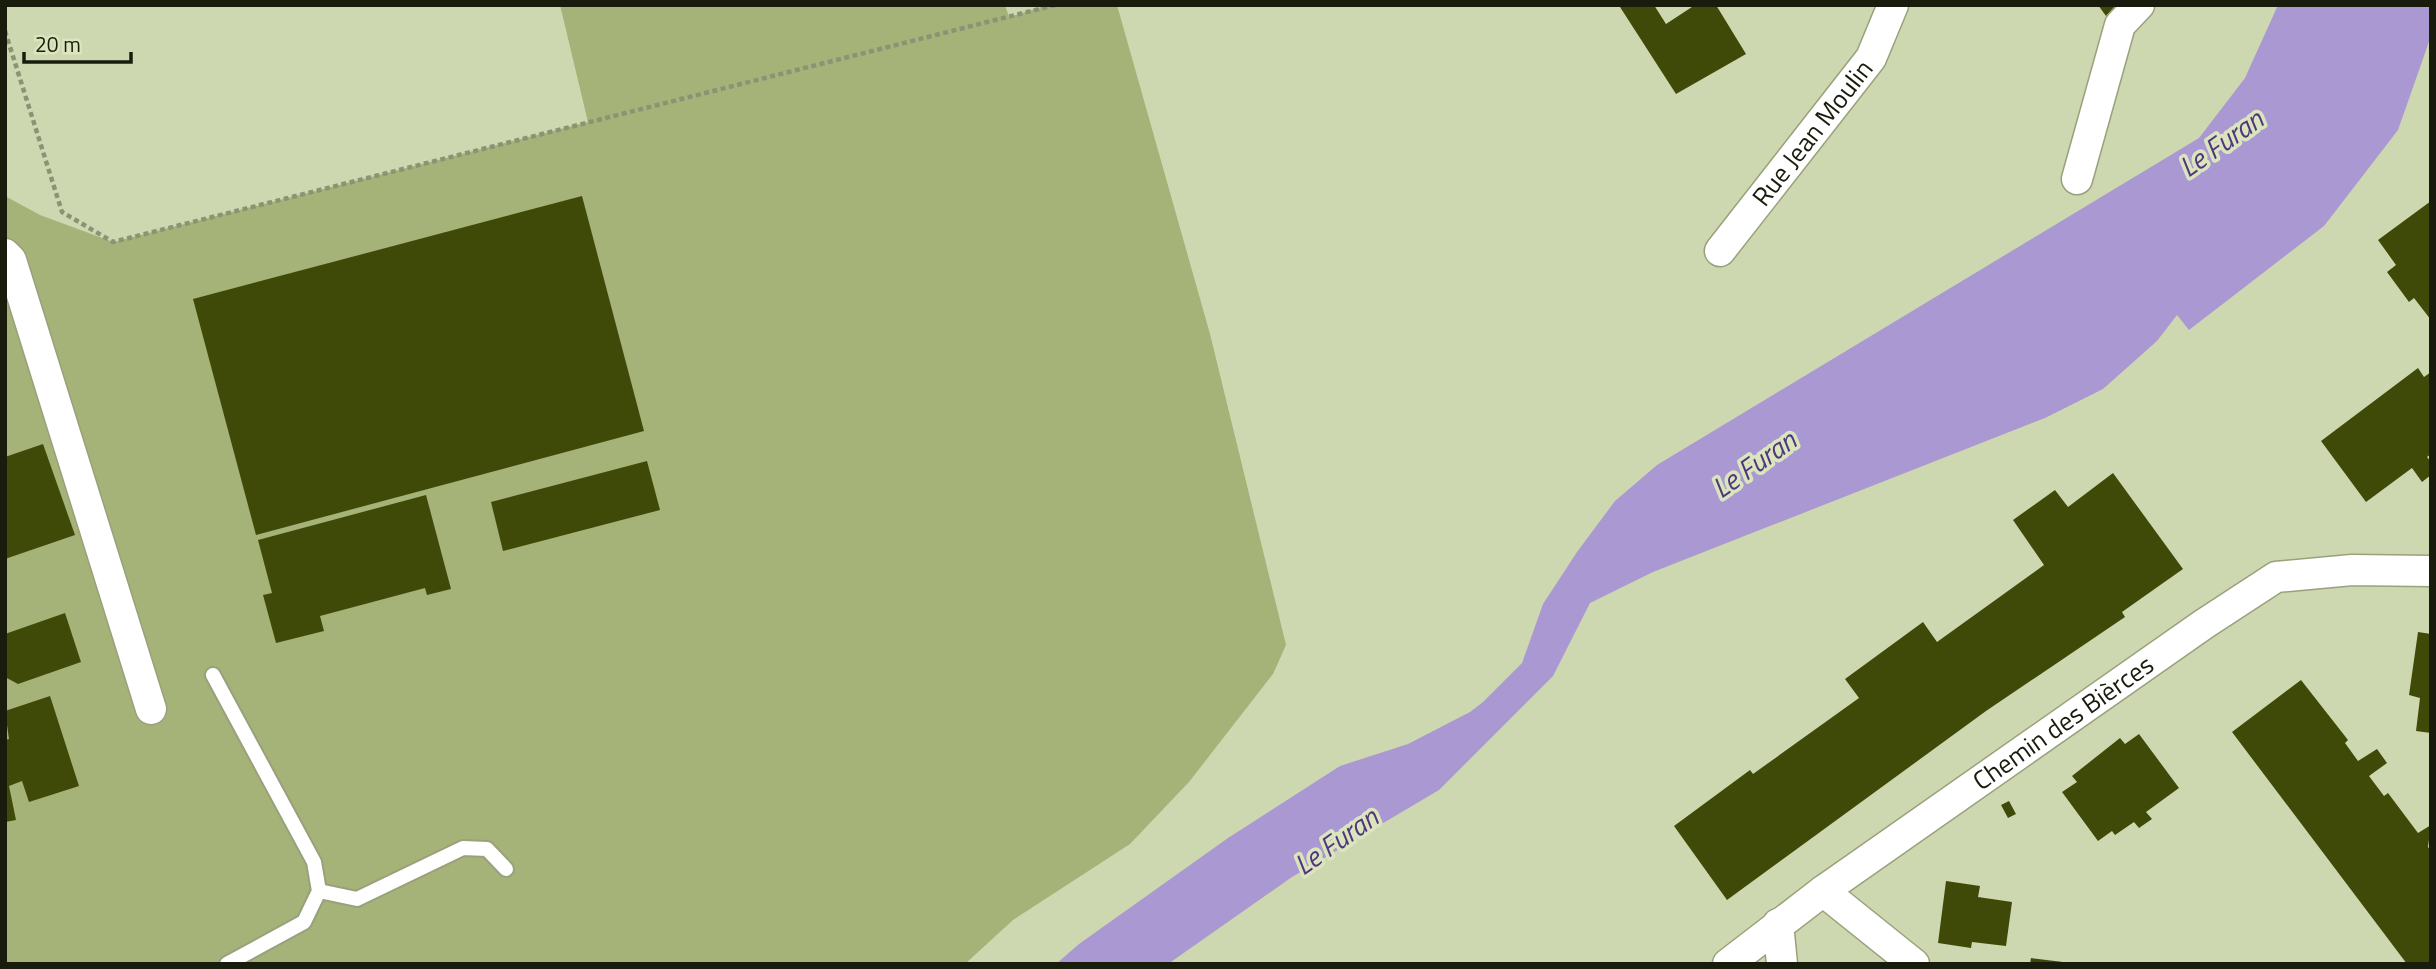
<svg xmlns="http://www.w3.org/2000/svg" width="2436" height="969" viewBox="0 0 2436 969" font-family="'Titillium Web',sans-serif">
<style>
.green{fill:#a5b278}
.water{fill:#aa98d2}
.building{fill:#404a08}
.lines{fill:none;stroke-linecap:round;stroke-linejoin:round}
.service-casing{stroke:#99a17c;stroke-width:18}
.minor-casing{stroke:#99a17c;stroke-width:33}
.path{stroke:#8c9374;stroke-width:4.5;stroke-dasharray:5 3.5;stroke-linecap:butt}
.service{stroke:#fff;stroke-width:14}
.minor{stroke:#fff;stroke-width:30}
.labels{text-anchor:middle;stroke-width:7;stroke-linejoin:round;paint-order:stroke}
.street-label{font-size:26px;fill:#191c0d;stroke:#dbe5bd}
.water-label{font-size:28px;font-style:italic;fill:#50367c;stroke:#dbe5bd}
</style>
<rect width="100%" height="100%" fill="#ced8b0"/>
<path class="green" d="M 560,5 L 1005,5 L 1009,17 L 1048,5 L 1117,5 L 1210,334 L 1286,645 L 1273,674 L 1189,782 L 1130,844 L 1013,920 L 965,964 L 5,964 L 5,196 L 40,215 L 113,242 L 588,122 Z"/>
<path class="water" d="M 2278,5 L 2431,5 L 2431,36 L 2398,130 L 2324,226 L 2189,330 L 2177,315 L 2157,341 L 2103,389 L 2045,418 L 1653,572 L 1590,603 L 1553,676 L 1439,790 L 1292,877 L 1168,964 L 1056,964 L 1079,944 L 1228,838 L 1340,766 L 1408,744 L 1470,712 L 1483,702 L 1522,663 L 1543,604 L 1577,552 L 1615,501 L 1657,465 L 2199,138 L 2245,78 Z"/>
<g class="building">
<path d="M 1623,5 L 1654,5 L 1666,24 L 1695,5 L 1716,5 L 1746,54 L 1676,94 L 1620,7 Z"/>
<path d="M 2098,5 L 2116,5 L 2106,16 Z"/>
<path d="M 582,196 L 644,431 L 256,535 L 193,299 Z"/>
<path d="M 2431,201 L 2431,320 L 2414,298 L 2409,302 L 2387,272 L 2396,265 L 2378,240 Z"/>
<path d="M 2418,368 L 2424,377 L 2431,372 L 2431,454 L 2427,457 L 2431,462 L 2431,475 L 2422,482 L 2412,468 L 2366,502 L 2321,441 Z"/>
<path d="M 43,444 L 75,535 L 5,559 L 5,457 Z"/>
<path d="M 647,461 L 660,510 L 503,551 L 491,502 Z"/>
<path d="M 2113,473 L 2183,569 L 2122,612 L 2125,617 L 1986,711 L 1727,900 L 1674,826 L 1750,770 L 1753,774 L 1859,698 L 1845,679 L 1923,622 L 1937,642 L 2044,565 L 2013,520 L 2055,490 L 2068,507 Z"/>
<path d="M 426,495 L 451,589 L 427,595 L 425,588 L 320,616 L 324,631 L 276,643 L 263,595 L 272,593 L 258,540 Z"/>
<path d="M 65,613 L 81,662 L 18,684 L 5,677 L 5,634 Z"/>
<path d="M 2418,632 L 2431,634 L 2431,733 L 2416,731 L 2420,698 L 2409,695 Z"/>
<path d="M 2301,680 L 2348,740 L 2345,743 L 2358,761 L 2377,749 L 2387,763 L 2369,776 L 2384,796 L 2388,793 L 2418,833 L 2431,825 L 2428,847 L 2431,851 L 2431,964 L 2407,964 L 2232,732 Z"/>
<path d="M 50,696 L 79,786 L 29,802 L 22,781 L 9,786 L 16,820 L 5,822 L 5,740 L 9,739 L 5,711 Z"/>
<path d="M 2139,734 L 2179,788 L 2146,812 L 2152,819 L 2139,828 L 2134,822 L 2115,835 L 2112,831 L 2098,841 L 2062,792 L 2077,782 L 2072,776 L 2120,738 L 2125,744 Z"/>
<path d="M 2009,801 L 2016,814 L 2008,818 L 2001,805 Z"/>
<path d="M 1946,881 L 1980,886 L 1978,897 L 2012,902 L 2006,946 L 1972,942 L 1971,948 L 1938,943 Z"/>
<path d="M 2031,958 L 2063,962 L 2063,964 L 2030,964 Z"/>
</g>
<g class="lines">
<g class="service-casing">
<g id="service">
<path d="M 213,675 L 314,862 L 319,891 L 304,922 L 227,964"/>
<path d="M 319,891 L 357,899 L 463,848 L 487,849 L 506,869"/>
</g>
</g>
<g class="minor-casing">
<g id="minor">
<path d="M 2077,179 L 2120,25 L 2139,5"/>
<path id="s1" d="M 1720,251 L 1871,58 L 1893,5"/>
<path d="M 5,254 L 11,260 L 151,709"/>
<path d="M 1823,891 L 1914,964"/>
<path d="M 1778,924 L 1782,964"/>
<path id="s2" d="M 1728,964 L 1823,891 L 2204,624 L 2276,577 L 2352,570 L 2431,571"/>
</g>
</g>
<path class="path" d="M 5,31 L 62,212 L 113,242 L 1055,5"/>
<use href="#service" class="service"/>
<use href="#minor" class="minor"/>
</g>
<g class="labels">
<g class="street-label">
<text dy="9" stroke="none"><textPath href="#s1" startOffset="150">Rue Jean Moulin</textPath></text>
<text dy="9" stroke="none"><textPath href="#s2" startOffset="413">Chemin des Bièrces</textPath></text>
</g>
<g class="water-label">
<text transform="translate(2221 143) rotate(-35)" y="10">Le Furan</text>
<text transform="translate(1754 464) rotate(-35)" y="10">Le Furan</text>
<text transform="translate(1336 841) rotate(-35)" y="10">Le Furan</text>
</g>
</g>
<rect width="2436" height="969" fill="none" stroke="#191c0d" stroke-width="14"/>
<path d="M24 52v10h107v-10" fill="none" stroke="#191c0d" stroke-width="3.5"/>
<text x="35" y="52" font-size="21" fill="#191c0d" stroke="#dbe5bd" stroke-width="5" paint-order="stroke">20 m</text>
</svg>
